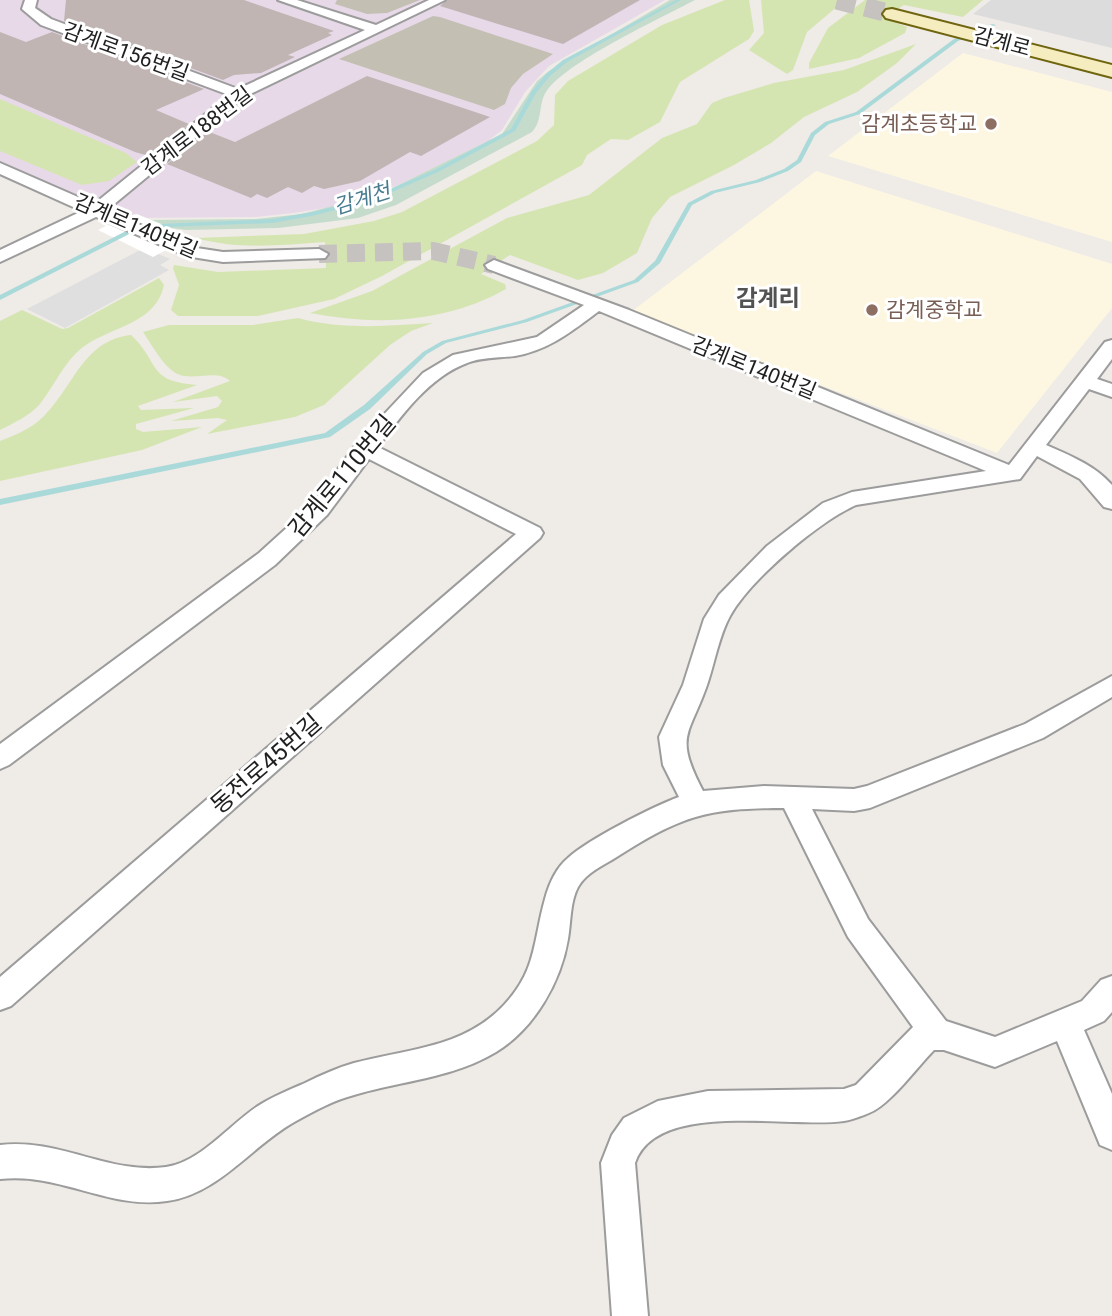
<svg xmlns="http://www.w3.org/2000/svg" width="1112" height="1316" viewBox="0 0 1112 1316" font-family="Roboto,'Noto Sans KR',sans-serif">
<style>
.residential{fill:#dddcdd}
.industrial{fill:#e7d9e8}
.education{fill:#fdf7e2}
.construction{fill:#c3c0b3}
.grass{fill:#d5e5b1}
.wetland{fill:#c5dccc}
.parking{fill:#dfdfdf}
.pier{fill:#fff}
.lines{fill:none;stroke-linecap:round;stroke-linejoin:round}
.stream{fill:#aad9d9;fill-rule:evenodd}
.building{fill:#c0b5b3}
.street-tunnel{stroke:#c5c2bf;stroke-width:18;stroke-dasharray:18 10;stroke-linecap:butt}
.secondary-tunnel{stroke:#c5c2bf;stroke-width:19;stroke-dasharray:19 10;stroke-linecap:butt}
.street-casing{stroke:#9c9c9c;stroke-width:4}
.secondary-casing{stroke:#6f650e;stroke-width:4}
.street{fill:#fff;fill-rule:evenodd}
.secondary{fill:#f5ecbf;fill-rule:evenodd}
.education-dot{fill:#8d6e63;stroke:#fff;stroke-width:2.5}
.labels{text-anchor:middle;stroke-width:6;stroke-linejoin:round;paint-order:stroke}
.far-street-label{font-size:21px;fill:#1f1f1f;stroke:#fff}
.far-education-label{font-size:21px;fill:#785e54;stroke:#fff;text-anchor:end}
.far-water-label{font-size:21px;font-style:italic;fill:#497c91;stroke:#fff}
.far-quarter-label{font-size:23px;font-weight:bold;fill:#525252;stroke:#fff}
.street-label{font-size:24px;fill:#1f1f1f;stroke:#fff}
</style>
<rect width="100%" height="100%" fill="#efebe7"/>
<path class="residential" d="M 991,0 L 1112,0 L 1112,48 L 973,14 Z"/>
<path class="industrial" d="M 0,0 L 665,0 L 549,66 L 525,92 L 502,130 L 488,141 L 398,185 L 332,207 L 293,213 L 256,217 L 125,218 L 0,168 Z"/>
<g class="education">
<path d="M 963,53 L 1112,92 L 1112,242 L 828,156 Z"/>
<path d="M 816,171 L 1112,264 L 1112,308 L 997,453 L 631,312 Z"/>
</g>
<g class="construction">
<path d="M 337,0 L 420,0 L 387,13 L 367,14 L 335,4 Z"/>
<path d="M 433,16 L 440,17 L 553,54 L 523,74 L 511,88 L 505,104 L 494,110 L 339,59 Z"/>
</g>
<g class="grass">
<path d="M 725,0 L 749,0 L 754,31 L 749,39 L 680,82 L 660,122 L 628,140 L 611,139 L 587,155 L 582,165 L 382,276 L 334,299 L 258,316 L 178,316 L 171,310 L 179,285 L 173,268 L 174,265 L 218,272 L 326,268 L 325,242 C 282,245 238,250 196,238 L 304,234 L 374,221 L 402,212 L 537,141 L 554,125 L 555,95 L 568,81 L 662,25 Z"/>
<path d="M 761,0 L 845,0 L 807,32 L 793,70 L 787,74 L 749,50 L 764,33 Z"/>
<path d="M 865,0 L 983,0 L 963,17 L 904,5 L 884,18 L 907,27 L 905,33 L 859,58 L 809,69 L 809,63 L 828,28 Z"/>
<path d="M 916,44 L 897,63 L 857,92 L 804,117 L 771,143 L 734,165 L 670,197 L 652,218 L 637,253 L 603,273 L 578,280 L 510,255 L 481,274 L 505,284 L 506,289 C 446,323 377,326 310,313 L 372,291 L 507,218 L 589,195 L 662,138 L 697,124 L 712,103 L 724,98 L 774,83 L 844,70 Z"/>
<path d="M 0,99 L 126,153 L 137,162 L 109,181 L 82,185 L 0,151 Z"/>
<path d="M 159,278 L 164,285 C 156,323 114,326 86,345 C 66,358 55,385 40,404 C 29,416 14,423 0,430 L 0,321 L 22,310 L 62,329 L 68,328 Z"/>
<path d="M 298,318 C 343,330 388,326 433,323 L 411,331 L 390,345 L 324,405 L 295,417 L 207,434 L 227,420 L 218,418 L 171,421 L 218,407 L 222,401 L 217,396 L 173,402 L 230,381 C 218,369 196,380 180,375 C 165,370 152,345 143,332 L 169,325 L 253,325 Z"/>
<path d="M 131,335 C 161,363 146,381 197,385 L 138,406 L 141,410 L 194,408 L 136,424 L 136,429 L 143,432 L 202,427 L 142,450 L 0,481 L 0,441 C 15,435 31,429 43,417 C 73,388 83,340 131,335 Z"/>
</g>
<path class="wetland" d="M 670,0 L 695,0 C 659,19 571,60 548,89 C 537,103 544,119 532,132 L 396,205 L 358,218 L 278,228 L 186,230 L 171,228 L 152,220 L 256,219 L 302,214 L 382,193 L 502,134 L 537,81 L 549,71 Z"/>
<path class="parking" d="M 144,248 L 170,259 L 160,265 L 169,270 L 65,328 L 27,309 Z"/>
<path class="pier" d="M 137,214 L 191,237 L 153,257 L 98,230 L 125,216 Z"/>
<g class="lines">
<g class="stream">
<path d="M 676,0 L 681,0 L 567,62 L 550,76 L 536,93 L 515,131 L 438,172 L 374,200 L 312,216 L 272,223 L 141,228 L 0,300 L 0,295 L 138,225 L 272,219 L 312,212 L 370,198 L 434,170 L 511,129 L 532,91 L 546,74 L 563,60 Z"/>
<path d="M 992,24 L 996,25 L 958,41 L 860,114 L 829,124 L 815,135 L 801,162 L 788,171 L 760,182 L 715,193 L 692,205 L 660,263 L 638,282 L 527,322 L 446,343 L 427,354 L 370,409 L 330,437 L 0,505 L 0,499 L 325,433 L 364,405 L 423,352 L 442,341 L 523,320 L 634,280 L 655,261 L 688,203 L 711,191 L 756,180 L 784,169 L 797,160 L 811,133 L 825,122 L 856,112 L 954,39 Z"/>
</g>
</g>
<g class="building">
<path d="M 66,0 L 244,0 L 334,31 L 328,33 L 332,35 L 288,55 L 295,57 L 261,73 L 234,75 L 223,80 L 64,21 Z"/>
<path d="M 447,0 L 640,0 L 563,44 L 440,6 Z"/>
<path d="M 0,32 L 26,42 L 52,32 L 204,89 L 156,110 L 189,124 L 149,156 L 135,152 L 0,94 Z"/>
<path d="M 367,76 L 490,117 L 421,156 L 410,152 L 360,181 L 324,189 L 314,186 L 302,193 L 288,187 L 267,198 L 257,194 L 251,198 L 167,164 L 207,131 L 235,142 Z"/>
</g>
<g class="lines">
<path class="street-tunnel" d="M 319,254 L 433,251 L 494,265"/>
<path class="secondary-tunnel" d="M 837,0 L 892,14"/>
<g class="street-casing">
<g id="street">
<path d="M 25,0 L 37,0 L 35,8 L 51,19 L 238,89 L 365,30 L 278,0 L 297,0 L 376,25 L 429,0 L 445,0 L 244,97 L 107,210 L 190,247 L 223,252 L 319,249 L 328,254 L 325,258 L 223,262 L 186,256 L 96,217 L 0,262 L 0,250 L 82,211 L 0,174 L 0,163 L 94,204 L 229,95 L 41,25 L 22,9 Z"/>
<path d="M 494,260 L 629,310 L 1009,465 L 1105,342 L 1112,340 L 1112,359 L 1097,379 L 1112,384 L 1112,397 L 1089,389 L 1046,445 C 1071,456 1094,465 1112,485 L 1112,509 L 1104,507 L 1080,479 L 1037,456 L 1020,479 L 856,505 C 818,522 750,580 730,616 C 719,636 715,661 708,682 C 690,736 673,734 703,791 L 764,786 L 854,789 L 867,786 L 1025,724 L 1112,676 L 1112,697 L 1043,738 L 870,808 L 854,811 L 812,809 L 868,919 L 946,1021 L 995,1037 L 1082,1001 L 1101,980 L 1112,976 L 1112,1012 L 1104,1021 L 1084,1030 L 1112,1094 L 1112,1150 L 1100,1145 L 1057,1041 L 995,1067 L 944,1050 L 934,1050 C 917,1067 890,1105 869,1113 C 861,1116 852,1120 844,1121 C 792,1129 656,1099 635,1163 L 648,1316 L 612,1316 L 601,1163 L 612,1135 L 624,1118 L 658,1101 L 708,1091 L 844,1089 L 856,1085 L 913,1027 L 848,937 L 784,808 C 705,808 681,816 615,858 C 602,866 586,873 578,887 C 570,902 571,922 568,939 C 561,982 534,1029 496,1052 C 453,1078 401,1081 354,1095 C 334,1100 314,1111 296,1121 C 252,1145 219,1194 167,1201 C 111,1210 59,1172 0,1179 L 0,1145 C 59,1138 110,1175 166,1167 C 201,1162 229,1125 258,1106 C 272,1097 289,1090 305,1083 C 321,1075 337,1068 354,1063 C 407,1049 464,1048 504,1005 C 537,970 533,941 545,899 C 549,884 556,868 568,858 C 589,839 652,807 679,797 L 663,765 L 659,737 L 683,685 L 704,619 L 719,595 L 767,546 L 823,503 L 852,492 L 986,471 L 599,311 C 572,331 549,350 515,356 C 499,358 482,357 467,363 C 429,377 401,416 378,447 L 540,528 L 543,533 L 540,538 L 11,1006 L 0,1010 L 0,977 L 516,534 L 369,459 L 327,515 L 275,565 L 9,765 L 0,769 L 0,744 L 259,553 L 312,505 L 357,443 L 423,373 L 453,355 L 537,337 L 584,305 L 488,269 L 485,265 Z"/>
</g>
</g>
<g class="secondary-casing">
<path id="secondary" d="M 892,9 L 1112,65 L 1112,77 L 886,18 L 883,14 L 886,10 Z"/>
</g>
<use href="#street" class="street"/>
<use href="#secondary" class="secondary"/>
</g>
<g class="education-dot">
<circle cx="991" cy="124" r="7"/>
<circle cx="872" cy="310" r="7"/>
</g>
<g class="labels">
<g class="far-street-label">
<text transform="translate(1002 42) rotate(15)" y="7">감계로</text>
<text transform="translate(126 52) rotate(20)" y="7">감계로156번길</text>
<text transform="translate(197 131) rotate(-37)" y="7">감계로188번길</text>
<text transform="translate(136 226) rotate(23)" y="7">감계로140번길</text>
<text transform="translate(754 368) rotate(22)" y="7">감계로140번길</text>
</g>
<g class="far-education-label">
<text x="977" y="131">감계초등학교</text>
<text x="886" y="317" text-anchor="start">감계중학교</text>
</g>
<g class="far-water-label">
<text transform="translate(362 199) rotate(-18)" y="7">감계천</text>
</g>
<g class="far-quarter-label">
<text x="768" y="306">감계리</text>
</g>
<g class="street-label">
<text transform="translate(342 476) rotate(-50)" y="8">감계로110번길</text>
<text transform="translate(266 764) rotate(-41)" y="8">동전로45번길</text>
</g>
</g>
</svg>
